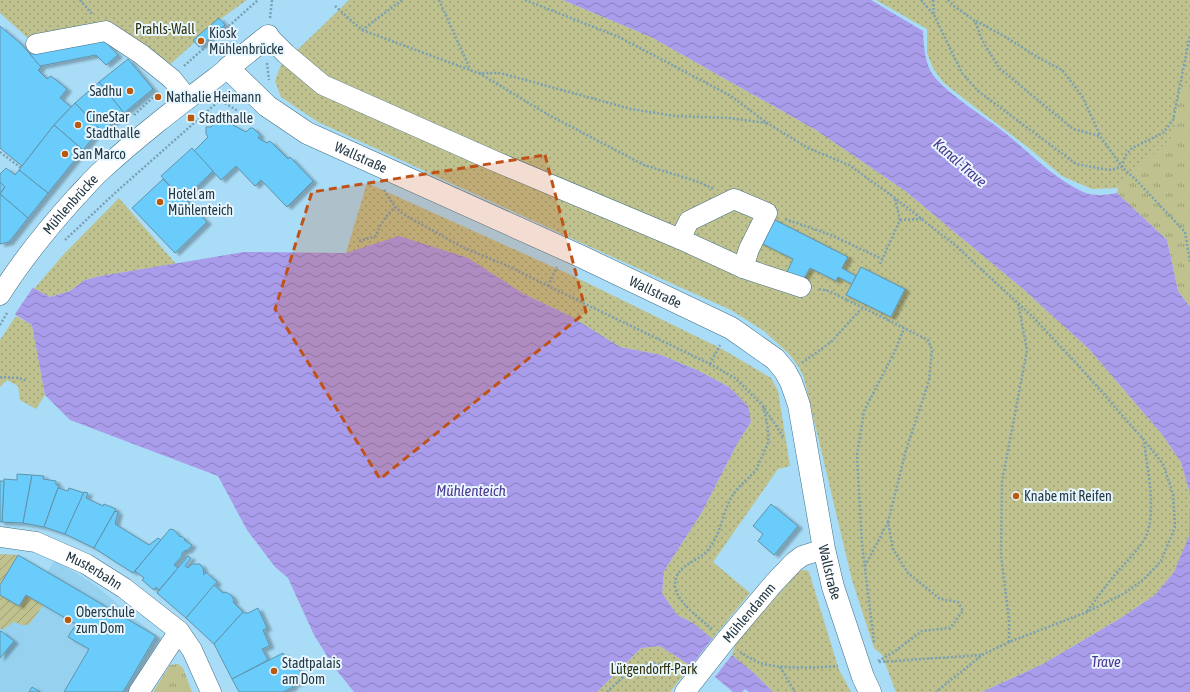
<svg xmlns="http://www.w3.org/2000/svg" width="1190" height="692" viewBox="0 0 1190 692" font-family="'Asap Condensed',sans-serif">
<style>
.built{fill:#96d1ef}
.grass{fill:url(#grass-tufts)}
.park{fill:url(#park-dots)}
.garden{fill:url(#garden-furrows)}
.water{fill:url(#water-waves)}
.pier{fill:#a9dcf6}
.building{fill:#69ccfa;stroke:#6293ab;filter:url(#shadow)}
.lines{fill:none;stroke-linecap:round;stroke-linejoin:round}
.minor-casing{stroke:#406f87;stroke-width:21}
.major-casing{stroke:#406f87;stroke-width:23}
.path{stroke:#79a0b5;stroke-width:2.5;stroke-dasharray:2 2;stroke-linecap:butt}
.minor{stroke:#fff;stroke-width:20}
.major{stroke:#fff;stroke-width:22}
.path-bridge{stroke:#79a0b5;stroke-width:2.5;stroke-dasharray:2 2;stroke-linecap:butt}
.marked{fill:#c15217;fill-opacity:0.2;stroke:#c15217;stroke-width:3;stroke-dasharray:8 5;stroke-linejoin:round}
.poi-dot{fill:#b8590e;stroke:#e8f7ff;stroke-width:1.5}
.labels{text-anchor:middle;stroke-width:4;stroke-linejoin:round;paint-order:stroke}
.park-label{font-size:14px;fill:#30310a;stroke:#e8f7ff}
.poi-label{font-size:14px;fill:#243843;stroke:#e8f7ff;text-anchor:start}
.street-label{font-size:14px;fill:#243843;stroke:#e8f7ff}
.water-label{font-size:15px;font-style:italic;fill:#4d3590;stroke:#e8f7ff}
</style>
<defs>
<pattern id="grass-tufts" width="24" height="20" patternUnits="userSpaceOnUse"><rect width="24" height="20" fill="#bfc28e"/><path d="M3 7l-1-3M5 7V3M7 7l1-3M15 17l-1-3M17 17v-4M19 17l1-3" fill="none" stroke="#9b9f76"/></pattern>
<pattern id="park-dots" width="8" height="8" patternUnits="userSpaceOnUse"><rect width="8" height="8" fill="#bfc28e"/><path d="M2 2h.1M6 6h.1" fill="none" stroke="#9b9f76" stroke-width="1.8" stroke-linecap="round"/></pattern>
<pattern id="garden-furrows" width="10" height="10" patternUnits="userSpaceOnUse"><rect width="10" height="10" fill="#bfc28e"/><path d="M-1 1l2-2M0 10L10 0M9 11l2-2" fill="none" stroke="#9b9f76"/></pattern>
<pattern id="water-waves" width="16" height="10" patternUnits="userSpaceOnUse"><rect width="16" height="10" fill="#a99ceb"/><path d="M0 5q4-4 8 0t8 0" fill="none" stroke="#8980c0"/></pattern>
<filter id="shadow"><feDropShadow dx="4.5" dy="2.5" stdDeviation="1" flood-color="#0004"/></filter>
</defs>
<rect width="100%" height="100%" fill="#a9dcf6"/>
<path class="built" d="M 0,554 L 18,555 L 47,572 L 55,560 L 95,585 L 156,636 L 123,692 L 0,692 Z"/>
<g class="grass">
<path d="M 1181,87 L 1190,87 L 1190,307 L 1178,291 L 1167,240 L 1117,193 L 1118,188 L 1173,136 Z"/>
<path d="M 178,664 L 183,668 L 192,692 L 153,692 L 170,665 Z"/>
</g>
<g class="park">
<path d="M 0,0 L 247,0 L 223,17 L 166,68 L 105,25 L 29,39 L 0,13 Z"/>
<path d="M 349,0 L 563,0 L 651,37 L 816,130 L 904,190 L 1022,288 L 1089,349 L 1161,433 L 1181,462 L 1190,494 L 1190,536 L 1174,572 L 1155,595 L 1121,618 L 1043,664 L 982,692 L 896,692 L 882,655 L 874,648 L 852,580 L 804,378 L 799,367 L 789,354 L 764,331 L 731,310 L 588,246 L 318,122 L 281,97 L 275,81 L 280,67 Z"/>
<path d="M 876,0 L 1190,0 L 1190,87 L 1181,88 L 1173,136 L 1118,188 L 1092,189 L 1062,176 L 1029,148 L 963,98 L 943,82 L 933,68 L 927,53 L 927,29 Z"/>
<path d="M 367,183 L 571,275 L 722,349 L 771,378 L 778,391 L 790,466 L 778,469 L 713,562 L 750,593 L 712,639 L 693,623 L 677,615 L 662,593 L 664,571 L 702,512 L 738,442 L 751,422 L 729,387 L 699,371 L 661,355 L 620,347 L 570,316 L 524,294 L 346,253 Z"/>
<path d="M 119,198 L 176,264 L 101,276 L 85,280 L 70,291 L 50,297 L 34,289 L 63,255 Z"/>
<path d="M 16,316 L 32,325 L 45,395 L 36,409 L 20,400 L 18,386 L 7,380 L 0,387 L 0,340 Z"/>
<path d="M 805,570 L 807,570 L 809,572 L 839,670 L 851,692 L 773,692 L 755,674 L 732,655 L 736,642 L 799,571 Z"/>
<path d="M 660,646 L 691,666 L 670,692 L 597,692 L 641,648 Z"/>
</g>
<g class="garden">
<path d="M 0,554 L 18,555 L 0,585 Z"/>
<path d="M 0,595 L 19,606 L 26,595 L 43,605 L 35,617 L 28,625 L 22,625 L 14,622 L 2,630 L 0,628 Z"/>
</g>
<g class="water">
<path d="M 563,0 L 871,0 L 923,31 C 924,44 924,57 930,70 C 939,89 985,117 1004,132 C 1029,152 1052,177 1081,191 C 1093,197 1105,195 1117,193 L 1167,240 L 1178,291 L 1190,307 L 1190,494 L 1181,462 L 1161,433 L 1089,349 L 1022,288 L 904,190 L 816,130 L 651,37 Z"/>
<path d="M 399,236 L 468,258 L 524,294 L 570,316 L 620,347 L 661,355 L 699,371 L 729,387 L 748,406 L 751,422 L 738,442 L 702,512 L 664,571 L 662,593 L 677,615 L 693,623 L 755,674 L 773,692 L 749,692 L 745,689 L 742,692 L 733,692 L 715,677 L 711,682 L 691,666 L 660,646 L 641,648 L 597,692 L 354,692 L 334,667 L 314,635 L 288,578 L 275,567 L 247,530 L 218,476 L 70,420 L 45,395 L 32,325 L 0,305 L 0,270 L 50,297 L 70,291 L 85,280 L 101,276 L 244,252 L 346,253 Z"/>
<path d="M 1190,503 L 1190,692 L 982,692 L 1043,664 L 1121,618 L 1155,595 L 1174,572 L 1189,536 Z"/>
</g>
<g class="pier">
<path d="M 0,268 L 34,286 L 13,317 L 0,308 Z"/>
<path d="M 712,639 L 732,655 L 711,682 L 691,666 Z"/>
</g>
<g class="building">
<path d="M 219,18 L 225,25 L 199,47 L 193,40 Z"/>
<path d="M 0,26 L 20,43 L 30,54 L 41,67 L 38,70 L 47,79 L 51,76 L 67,89 L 60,98 L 71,107 L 54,125 L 22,166 L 0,148 Z"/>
<path d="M 102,38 L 118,55 L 106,65 L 96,55 L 40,66 L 30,54 L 34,50 Z"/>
<path d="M 128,59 L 153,89 L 124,113 L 99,82 Z"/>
<path d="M 99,82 L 124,113 L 102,132 L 75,103 Z"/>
<path d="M 75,103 L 100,129 L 83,150 L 54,125 Z"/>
<path d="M 220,118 L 246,132 L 250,128 L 253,128 L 260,135 L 258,138 L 267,143 L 270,141 L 288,159 L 290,157 L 313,181 L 287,207 L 261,180 L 255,186 L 236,166 L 221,180 L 194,151 L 208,137 L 206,134 L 206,127 L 211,127 Z"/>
<path d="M 54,125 L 83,150 L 48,193 L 19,170 Z"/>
<path d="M 192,148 L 213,171 L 183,200 L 161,176 Z"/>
<path d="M 6,168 L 15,175 L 19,170 L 48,193 L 28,218 L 0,194 L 5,187 L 0,182 L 0,174 Z"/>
<path d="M 163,179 L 183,200 L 184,198 L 207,222 L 175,253 L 132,208 Z"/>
<path d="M 0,182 L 5,187 L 0,193 Z"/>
<path d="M 0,194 L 28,218 L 9,242 L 0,244 Z"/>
<path d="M 771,218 L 848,257 L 842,268 L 856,276 L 852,284 L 838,277 L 836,281 L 810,268 L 803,280 L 787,272 L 793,259 L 759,242 Z"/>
<path d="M 861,267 L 905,289 L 891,317 L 846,295 Z"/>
<path d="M 17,474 L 32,475 L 23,523 L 2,522 L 4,479 L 17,480 Z"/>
<path d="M 32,475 L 44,476 L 43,479 L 56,481 L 56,485 L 59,485 L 44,527 L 23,523 Z"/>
<path d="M 0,481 L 4,481 L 2,522 L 0,522 Z"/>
<path d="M 58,488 L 68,491 L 69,488 L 84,493 L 65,534 L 44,527 Z"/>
<path d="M 84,492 L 88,493 L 86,498 L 103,506 L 104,504 L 116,509 L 94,548 L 65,534 Z"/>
<path d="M 771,504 L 798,526 L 774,555 L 758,541 L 763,534 L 753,526 Z"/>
<path d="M 115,511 L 118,512 L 115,524 L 149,545 L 158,538 L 161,540 L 133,573 L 94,548 Z"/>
<path d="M 170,529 L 174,530 L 180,537 L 181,536 L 185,539 L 184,540 L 192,545 L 187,551 L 186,550 L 182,553 L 182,556 L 174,565 L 178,568 L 159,590 L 156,587 L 154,590 L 142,580 L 144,578 L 135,571 Z"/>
<path d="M 18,555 L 156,636 L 123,692 L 64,692 L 89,649 L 68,637 L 76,624 L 26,595 L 19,606 L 0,595 L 0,585 Z"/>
<path d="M 188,556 L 191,558 L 185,566 L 188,568 L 192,564 L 200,564 L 203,568 L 204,575 L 206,572 L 217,582 L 186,618 L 157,593 Z"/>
<path d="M 214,585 L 223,593 L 226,592 L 231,595 L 234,600 L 233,602 L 243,612 L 214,644 L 186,618 Z"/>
<path d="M 258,608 L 267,628 L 263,630 L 269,644 L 269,646 L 262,649 L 268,660 L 232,679 L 214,644 L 243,612 L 245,613 L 248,613 Z"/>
<path d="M 1,631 L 14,641 L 0,658 L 0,632 Z"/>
<path d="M 283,653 L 291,668 L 296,667 L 301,672 L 301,680 L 300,682 L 292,685 L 293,687 L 283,692 L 239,692 L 232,679 Z"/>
<path d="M 32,687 L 40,692 L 29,692 Z"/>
</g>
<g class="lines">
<g class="minor-casing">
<g id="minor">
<path d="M 268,36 L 286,54 L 323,85 L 492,160 L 680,239 L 743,268 L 801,287"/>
<path d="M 36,44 L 106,31 L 141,54 L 172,79 L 188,99"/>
<path d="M 680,239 L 689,221 L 734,199 L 767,213 L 749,249 L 743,268"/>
<path id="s1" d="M 0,295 C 22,260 48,228 76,197 C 84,189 92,179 101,171 C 141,134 185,101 228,68"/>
<path id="s2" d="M 0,537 L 36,542 L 86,564 L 124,588 L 179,631 L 192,650 L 211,692"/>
<path d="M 139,692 L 179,631"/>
<path id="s3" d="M 685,692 L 725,641 L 774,583 L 794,562 L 802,556 L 824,549"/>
</g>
</g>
<g class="major-casing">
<g id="major">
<path id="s4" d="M 268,36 L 228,68 L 267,106 L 307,133 L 580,256 L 731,328 L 775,359 L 785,371 L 791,382 L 799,405 L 824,549 L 833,587 L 863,677 L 870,692"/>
</g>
</g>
<g class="path">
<path d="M 80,0 L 93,15"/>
<path d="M 439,0 L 470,69"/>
<path d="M 525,0 L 619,37 L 731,96 L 767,123 L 808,148 L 849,165 L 895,198 L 956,246 L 1032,316 L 1078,365 L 1144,440 L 1163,464 L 1173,494 L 1175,527 L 1161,561 L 1144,579 L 1125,593 L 1087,612 L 1009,642 L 982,655 L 936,692"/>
<path d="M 921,0 L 934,15 L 962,73 L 978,91 L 1076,164 L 1109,170 L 1122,167 L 1135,179 L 1185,232 L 1190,262"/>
<path d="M 933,0 L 934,13"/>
<path d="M 948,0 L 954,6 L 975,21 L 982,40 L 999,68 L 1073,129 L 1100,136 L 1122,167"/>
<path d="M 335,6 L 362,30 L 402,0"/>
<path d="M 270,18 L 272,0"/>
<path d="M 976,21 L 1004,36 L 1039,58 L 1062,70 L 1082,96 L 1100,135"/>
<path d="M 362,30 L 478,73 L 500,73 L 631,109 L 675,116 L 729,118 L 767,123"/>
<path d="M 267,63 L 269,80"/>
<path d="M 184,66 L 258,0"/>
<path d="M 479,73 L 547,114 L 644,165 L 696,181 L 714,189"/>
<path d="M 218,99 L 248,117"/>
<path d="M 134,115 L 160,91"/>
<path d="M 0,152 L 21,168"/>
<path d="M 1122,167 L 1125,156 L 1132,148 L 1163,133 L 1173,120 L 1190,35"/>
<path d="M 384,190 L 395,207 L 403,214 L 462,247 L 508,266 L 548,286 L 710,364 L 735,378 L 763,406 L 784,438"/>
<path d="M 785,219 L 831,235 L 882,259"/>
<path d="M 900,220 L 921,219"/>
<path d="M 65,240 L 115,193 L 220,100 L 229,95"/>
<path d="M 359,241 L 376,236 C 380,224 386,216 395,207"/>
<path d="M 880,264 L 900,220 L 895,199"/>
<path d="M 548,286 L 557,267"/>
<path d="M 819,289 L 829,291 L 847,300"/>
<path d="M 0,325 L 7,313"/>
<path d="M 802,363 L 831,342 L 861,309"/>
<path d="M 710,364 L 720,345"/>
<path d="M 0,377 L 19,378 L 27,381"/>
<path d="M 865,566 L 888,522"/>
<path d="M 1087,611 C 1096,600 1104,588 1113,577 C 1124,563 1138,552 1146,536 C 1157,511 1147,468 1144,441"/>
<path d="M 712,629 C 701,619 675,601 675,585 C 675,563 700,563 710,547 C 720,534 722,517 729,502 C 736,487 745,482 756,470 C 758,467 759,462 761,459 C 763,453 767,447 768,442 C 769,430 766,417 763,406"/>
<path d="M 874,642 L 862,544 L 857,456 L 864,411 L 895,351 L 904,328"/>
<path d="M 1009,642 L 1009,620 L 1001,555 L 1002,482 L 1027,350 L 1018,303"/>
<path d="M 740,652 C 746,656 753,660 760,663 C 780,669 817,668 838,666"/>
<path d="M 878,661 L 894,652 L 922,631 L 950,628 L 963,611 L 958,602 L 940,599 L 908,573 L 893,549 L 888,522 L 906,450 L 929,381 L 932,350 L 928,340 L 888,320"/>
<path d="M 879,662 L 982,655"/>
<path d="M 332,665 L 336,664"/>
<path d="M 780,667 L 795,692"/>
<path d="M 607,692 C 621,678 639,661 660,664 C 666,665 672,669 678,671"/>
</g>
<use href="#minor" class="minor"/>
<use href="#major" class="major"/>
<path class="path-bridge" d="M 847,300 L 888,320"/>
</g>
<path class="marked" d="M 545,155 L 586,312 L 380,479 L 275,309 L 312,192 Z"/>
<g class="poi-dot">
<circle cx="201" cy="41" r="4"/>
<circle cx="130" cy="91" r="4"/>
<circle cx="158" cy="97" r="4"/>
<rect x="187" y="114" width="8" height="8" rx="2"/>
<circle cx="78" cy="125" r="4"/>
<circle cx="65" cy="154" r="4"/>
<circle cx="160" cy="202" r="4"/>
<circle cx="1016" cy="496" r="4"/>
<circle cx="68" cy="620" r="4"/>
<circle cx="274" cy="671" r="4"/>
</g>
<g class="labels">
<g class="park-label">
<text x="165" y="34">Prahls-Wall</text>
<text x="654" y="674">Lütgendorff-Park</text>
</g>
<g class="poi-label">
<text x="209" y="38">Kiosk<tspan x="209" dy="16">Mühlenbrücke</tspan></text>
<text x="122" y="96" text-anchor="end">Sadhu</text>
<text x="166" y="102">Nathalie Heimann</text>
<text x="86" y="122">CineStar<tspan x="86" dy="16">Stadthalle</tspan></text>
<text x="199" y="123">Stadthalle</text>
<text x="73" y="159">San Marco</text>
<text x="168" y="199">Hotel am<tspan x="168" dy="16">Mühlenteich</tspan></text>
<text x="1024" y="501">Knabe mit Reifen</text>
<text x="76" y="617">Oberschule<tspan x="76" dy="16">zum Dom</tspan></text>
<text x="282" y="668">Stadtpalais<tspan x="282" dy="16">am Dom</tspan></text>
</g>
<g class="street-label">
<text dy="5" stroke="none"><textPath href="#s4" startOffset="213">Wallstraße</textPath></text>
<text dy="5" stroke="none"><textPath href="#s1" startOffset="115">Mühlenbrücke</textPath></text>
<text dy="5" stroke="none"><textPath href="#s4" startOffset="537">Wallstraße</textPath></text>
<text dy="5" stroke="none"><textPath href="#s2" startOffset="101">Musterbahn</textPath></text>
<text dy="5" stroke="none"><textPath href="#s4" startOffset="897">Wallstraße</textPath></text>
<text dy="5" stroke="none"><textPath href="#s3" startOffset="102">Mühlendamm</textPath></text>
</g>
<g class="water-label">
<text transform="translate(960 163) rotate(41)" y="5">Kanal-Trave</text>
<text x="471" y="496">Mühlenteich</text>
<text x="1106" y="667">Trave</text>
</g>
</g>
</svg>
